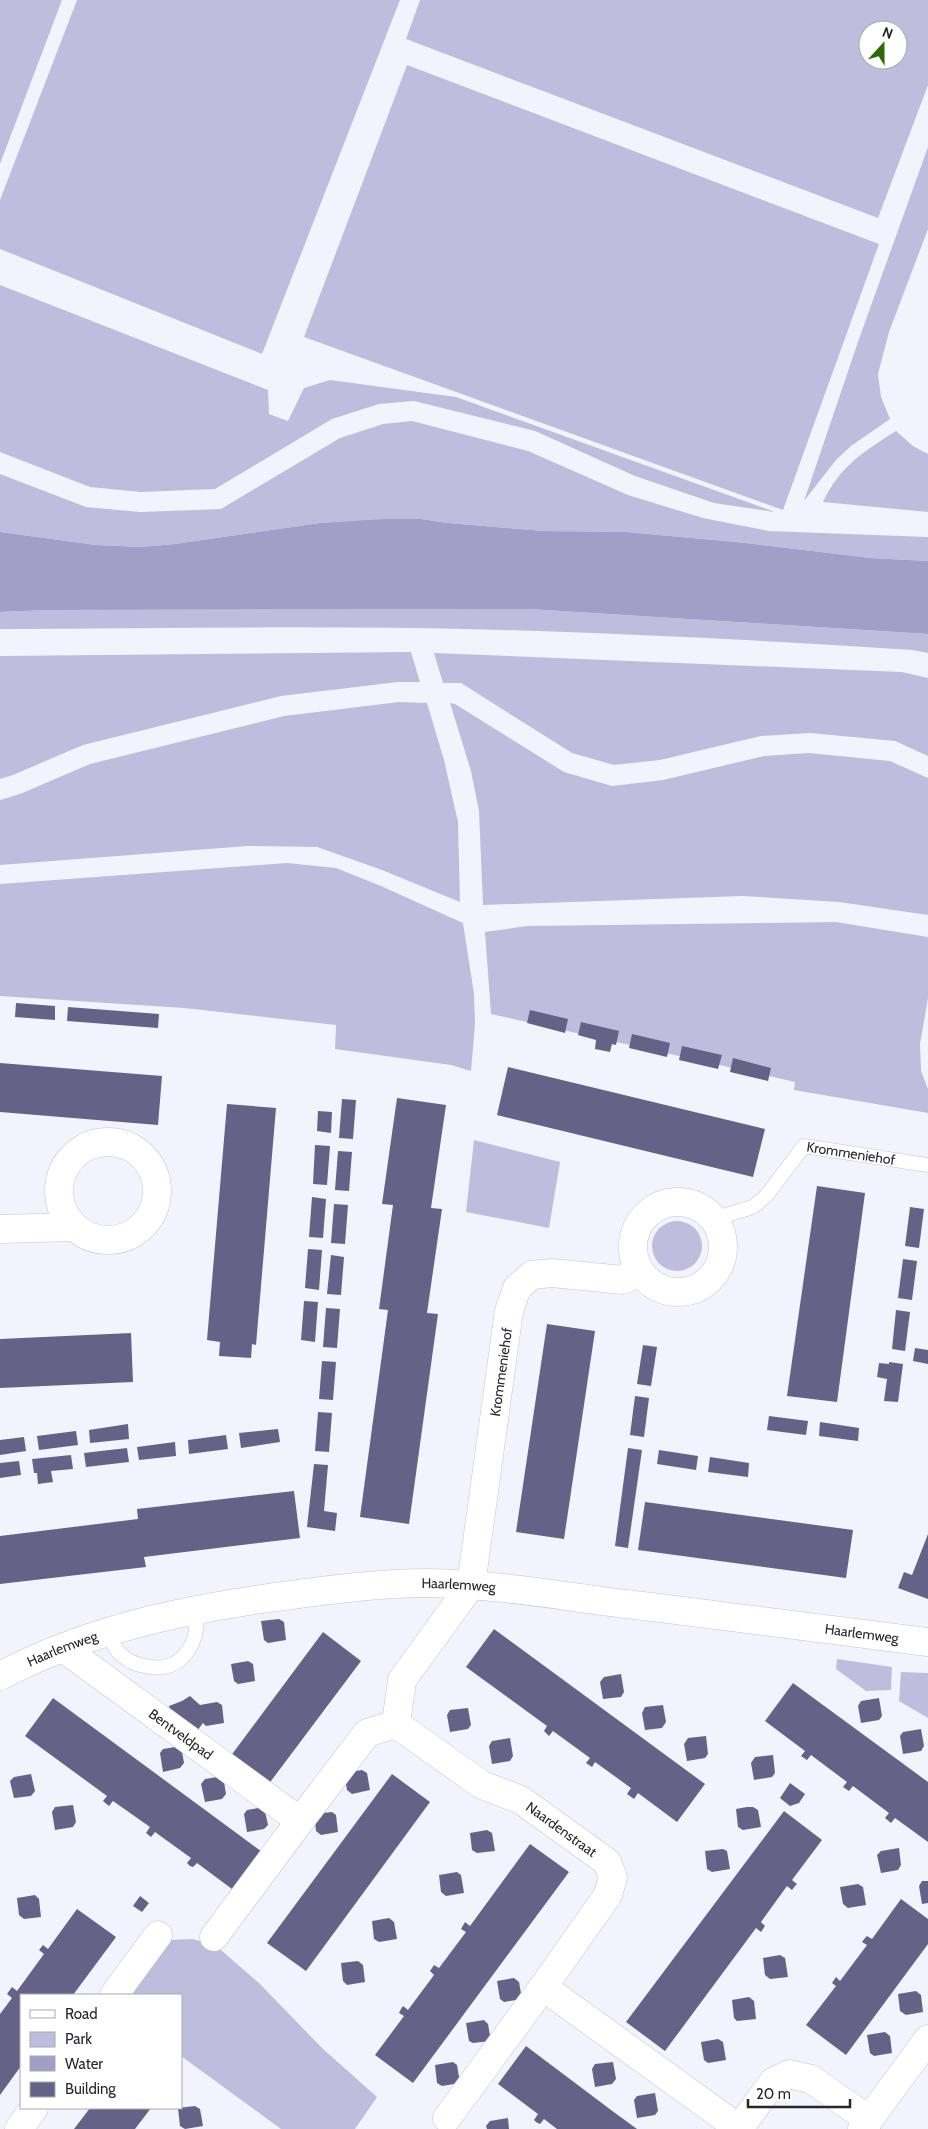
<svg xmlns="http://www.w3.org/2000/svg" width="928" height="2129" viewBox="0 0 928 2129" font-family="Cabin,sans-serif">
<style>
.green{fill:#bfbdde;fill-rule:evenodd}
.water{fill:#a19ec7}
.building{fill:#656287}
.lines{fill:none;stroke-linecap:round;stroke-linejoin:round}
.lane-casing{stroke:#c4c4d4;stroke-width:15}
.street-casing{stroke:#c4c4d4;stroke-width:29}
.lane{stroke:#fff;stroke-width:14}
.street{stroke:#fff;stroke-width:28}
.labels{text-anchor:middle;stroke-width:5;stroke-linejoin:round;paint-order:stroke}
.street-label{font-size:14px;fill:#28272e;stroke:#fff}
</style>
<rect width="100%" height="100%" fill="#f3f3fd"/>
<g class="green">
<path d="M 0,0 L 62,0 L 0,164 Z"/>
<path d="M 77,0 L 400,0 L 262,354 L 0,249 L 0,200 Z"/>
<path d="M 420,0 L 928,0 L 928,85 L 878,218 L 406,39 ZM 868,30 L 898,30 L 898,60 L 868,60 Z"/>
<path d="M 407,65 L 879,244 L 783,510 L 304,337 Z"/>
<path d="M 928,147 L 928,229 L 889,332 L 878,374 L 881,397 L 890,419 L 851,446 L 836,460 L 804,501 L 859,339 Z"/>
<path d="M 0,285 L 268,390 L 269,414 L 288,421 L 304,388 L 330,380 L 456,397 L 775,512 L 714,503 L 635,476 L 535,431 L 414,401 L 379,404 L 332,419 L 215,489 L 141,492 L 90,487 L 0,452 Z"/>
<path d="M 412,421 L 528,451 L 628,495 L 703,518 L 769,531 L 928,537 L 928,561 L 870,558 L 736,542 L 626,532 L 543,531 L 448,523 L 421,519 L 320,523 L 175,544 L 141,547 L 96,545 L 0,532 L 0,474 L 86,507 L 140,512 L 221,509 L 340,438 L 383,424 Z"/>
<path d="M 896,431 L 913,446 L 928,454 L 928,512 L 823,502 C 840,466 863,452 896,431 Z"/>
<path d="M 529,609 L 928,634 L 928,653 L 912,650 C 787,642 662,635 537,631 C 358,625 179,628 0,629 L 0,612 L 48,610 Z"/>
<path d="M 411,652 L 420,682 L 398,682 L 281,696 L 83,745 L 13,775 L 0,779 L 0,656 Z"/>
<path d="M 434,653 L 902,672 L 928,678 L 928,756 L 895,741 L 810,733 L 761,736 L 660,760 L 614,765 L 572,753 L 461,683 L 443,683 Z"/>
<path d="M 399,702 L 427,703 L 444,760 L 458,822 L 460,902 L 382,870 L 317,847 L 248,846 L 0,865 L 0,800 L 20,794 L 90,764 L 284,716 Z"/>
<path d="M 450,703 L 455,704 L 564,772 L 612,786 L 663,780 L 764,756 L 809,753 L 890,761 L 928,778 L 928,915 L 839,902 L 743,896 L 483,905 L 479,811 L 471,771 Z"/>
<path d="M 287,863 L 336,868 L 381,886 L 463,923 L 474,994 L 475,1024 L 471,1071 L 451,1065 L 335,1049 L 336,1025 L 184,1008 L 0,996 L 0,884 Z"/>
<path d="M 836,922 L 928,937 L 928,998 L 920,1044 L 921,1071 L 928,1089 L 928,1113 L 794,1090 L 795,1082 L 491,1014 L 485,932 L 527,926 Z"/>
<path d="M 474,1140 L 560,1162 L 549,1228 L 466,1212 Z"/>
<circle cx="677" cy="1246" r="25"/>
<path d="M 837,1659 L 892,1667 L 891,1690 L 866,1691 L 836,1669 Z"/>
<path d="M 901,1672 L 928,1673 L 928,1718 L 899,1701 Z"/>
<path d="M 192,1939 L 214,1944 L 259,1983 L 322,2048 L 377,2097 L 355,2129 L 281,2129 L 181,2056 L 181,1995 L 127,1995 L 169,1940 Z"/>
</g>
<path class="water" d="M 387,519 L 421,519 L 448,523 L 543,531 L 626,532 L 736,542 L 870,558 L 928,561 L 928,634 L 529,609 L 48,610 L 0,612 L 0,532 L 96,545 L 141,547 L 175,544 L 320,523 Z"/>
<g class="building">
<path d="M 16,1003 L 55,1006 L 55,1020 L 15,1017 Z"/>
<path d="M 68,1007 L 159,1014 L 158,1028 L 67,1021 Z"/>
<path d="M 530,1010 L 568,1019 L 565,1033 L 527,1023 Z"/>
<path d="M 581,1022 L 619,1031 L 616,1045 L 612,1044 L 610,1052 L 595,1049 L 596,1040 L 578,1035 Z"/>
<path d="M 632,1034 L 670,1043 L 667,1057 L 629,1048 Z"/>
<path d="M 682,1046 L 722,1055 L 718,1069 L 679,1060 Z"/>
<path d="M 733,1058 L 771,1068 L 768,1081 L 730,1072 Z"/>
<path d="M 0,1063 L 162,1076 L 158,1125 L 0,1112 Z"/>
<path d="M 508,1067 L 765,1129 L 753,1177 L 497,1115 Z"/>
<path d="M 397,1098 L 446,1105 L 431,1208 L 442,1209 L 427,1313 L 438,1314 L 409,1524 L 360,1517 L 388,1310 L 379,1309 L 393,1205 L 382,1204 Z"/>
<path d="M 342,1099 L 356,1100 L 353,1139 L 339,1138 Z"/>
<path d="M 227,1104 L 276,1108 L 256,1345 L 252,1344 L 251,1358 L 219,1356 L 220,1342 L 207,1340 Z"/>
<path d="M 318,1111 L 332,1112 L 331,1133 L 317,1131 Z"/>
<path d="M 315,1145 L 330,1146 L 327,1185 L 313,1184 Z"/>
<path d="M 338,1151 L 352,1152 L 349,1191 L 335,1190 Z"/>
<path d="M 817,1186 L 865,1193 L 837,1402 L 787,1396 Z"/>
<path d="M 312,1197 L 326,1199 L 323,1238 L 309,1237 Z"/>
<path d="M 334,1204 L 348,1205 L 345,1244 L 331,1243 Z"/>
<path d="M 910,1207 L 924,1209 L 919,1248 L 905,1246 Z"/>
<path d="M 308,1249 L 322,1250 L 319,1290 L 305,1288 Z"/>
<path d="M 331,1255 L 344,1257 L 341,1295 L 327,1294 Z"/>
<path d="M 903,1259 L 917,1261 L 912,1300 L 898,1298 Z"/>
<path d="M 304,1301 L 318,1302 L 315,1342 L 301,1340 Z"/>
<path d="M 326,1308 L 340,1309 L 337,1348 L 323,1347 Z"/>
<path d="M 896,1310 L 910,1312 L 905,1351 L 892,1349 Z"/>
<path d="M 547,1324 L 595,1331 L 564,1539 L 516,1532 Z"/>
<path d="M 131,1333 L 133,1382 L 0,1388 L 0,1339 Z"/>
<path d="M 643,1345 L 657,1347 L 651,1386 L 637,1384 Z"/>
<path d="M 915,1348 L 928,1350 L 928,1364 L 913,1361 Z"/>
<path d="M 322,1361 L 336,1362 L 333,1400 L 319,1399 Z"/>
<path d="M 889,1362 L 903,1364 L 898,1402 L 884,1401 L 887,1379 L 877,1377 L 879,1363 L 889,1364 Z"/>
<path d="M 635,1396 L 649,1398 L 644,1437 L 630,1435 Z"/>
<path d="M 318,1412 L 332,1413 L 329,1452 L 315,1451 Z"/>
<path d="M 769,1416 L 808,1421 L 806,1435 L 767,1430 Z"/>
<path d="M 820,1422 L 859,1428 L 858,1441 L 819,1436 Z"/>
<path d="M 128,1424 L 129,1439 L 90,1443 L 89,1430 Z"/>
<path d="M 278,1429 L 280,1442 L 241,1448 L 239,1433 Z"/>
<path d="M 76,1431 L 78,1445 L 39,1450 L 37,1436 Z"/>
<path d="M 226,1435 L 228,1449 L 189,1454 L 188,1440 Z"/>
<path d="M 24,1437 L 26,1451 L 0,1455 L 0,1440 Z"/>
<path d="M 175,1442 L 176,1456 L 139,1460 L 137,1447 Z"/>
<path d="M 127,1448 L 129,1462 L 86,1467 L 84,1453 Z"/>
<path d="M 628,1448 L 642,1450 L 628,1548 L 615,1546 Z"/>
<path d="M 659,1450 L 698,1456 L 696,1470 L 657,1464 Z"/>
<path d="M 71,1455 L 73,1469 L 51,1471 L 53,1482 L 38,1484 L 37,1473 L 34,1473 L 32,1459 Z"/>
<path d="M 710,1457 L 749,1463 L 748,1477 L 708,1472 Z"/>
<path d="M 19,1461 L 21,1475 L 0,1478 L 0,1463 Z"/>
<path d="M 314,1464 L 328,1465 L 324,1511 L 337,1513 L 335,1531 L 307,1527 Z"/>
<path d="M 294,1491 L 300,1538 L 144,1557 L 146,1567 L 0,1584 L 0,1536 L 138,1519 L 137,1509 Z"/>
<path d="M 645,1502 L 853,1530 L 846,1578 L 638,1550 Z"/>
<path d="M 928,1534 L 928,1599 L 898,1588 L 904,1572 L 912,1575 Z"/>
<path d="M 279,1619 L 284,1622 L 286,1640 L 268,1643 L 264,1640 L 261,1621 Z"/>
<path d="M 494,1629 L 705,1784 L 677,1822 L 638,1793 L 634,1799 L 627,1794 L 631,1788 L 595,1762 L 592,1767 L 586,1763 L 590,1758 L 553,1731 L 549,1736 L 544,1731 L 547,1726 L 466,1667 Z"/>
<path d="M 323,1632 L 361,1661 L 265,1789 L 227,1761 Z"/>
<path d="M 248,1661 L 253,1664 L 255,1681 L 238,1684 L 234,1681 L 231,1664 Z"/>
<path d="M 621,1674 L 624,1692 L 621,1697 L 603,1699 L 600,1682 L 604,1677 Z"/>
<path d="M 793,1683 L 928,1782 L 928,1842 L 895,1818 L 891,1823 L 885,1818 L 889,1813 L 853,1786 L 849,1791 L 843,1787 L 847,1782 L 811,1755 L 807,1760 L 801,1756 L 805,1751 L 765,1721 Z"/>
<path d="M 190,1696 L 200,1705 L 217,1702 L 222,1705 L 224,1723 L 206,1726 L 203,1723 L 194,1735 L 172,1718 L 169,1706 L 182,1701 Z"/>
<path d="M 53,1698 L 265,1854 L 236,1892 L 197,1863 L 193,1867 L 190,1866 L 187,1863 L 191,1858 L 155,1832 L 151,1837 L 146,1833 L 150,1827 L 113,1801 L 109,1806 L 103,1801 L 107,1796 L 25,1736 Z"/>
<path d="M 879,1698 L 882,1716 L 879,1720 L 861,1723 L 858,1706 L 861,1701 Z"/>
<path d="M 663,1705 L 666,1722 L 662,1728 L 645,1730 L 642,1713 L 645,1707 Z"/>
<path d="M 468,1708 L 471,1725 L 468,1729 L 450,1732 L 447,1715 L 450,1710 Z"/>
<path d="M 921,1729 L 924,1746 L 921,1751 L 903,1754 L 900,1736 L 903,1732 Z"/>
<path d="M 706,1736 L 708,1754 L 705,1758 L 687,1761 L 684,1744 L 688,1738 Z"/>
<path d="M 510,1738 L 513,1756 L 510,1761 L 492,1764 L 489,1746 L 492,1741 Z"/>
<path d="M 181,1746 L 184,1763 L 180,1768 L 163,1772 L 160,1753 L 163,1749 Z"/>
<path d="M 773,1755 L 775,1773 L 772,1777 L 754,1780 L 751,1763 L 755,1757 Z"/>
<path d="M 362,1770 L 367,1773 L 370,1790 L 352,1794 L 347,1790 L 344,1773 Z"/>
<path d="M 31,1774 L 35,1791 L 31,1796 L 14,1798 L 10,1781 L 14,1777 Z"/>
<path d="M 392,1774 L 430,1802 L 306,1971 L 267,1943 Z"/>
<path d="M 223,1776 L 226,1794 L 222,1799 L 205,1802 L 201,1784 L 205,1779 Z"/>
<path d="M 790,1783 L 805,1794 L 799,1803 L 790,1806 L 780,1798 Z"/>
<path d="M 73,1805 L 76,1822 L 73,1827 L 55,1830 L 52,1812 L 55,1807 Z"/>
<path d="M 264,1807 L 268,1825 L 264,1829 L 247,1832 L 244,1814 L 247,1810 Z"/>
<path d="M 747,1807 L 753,1807 L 758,1810 L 761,1827 L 743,1830 L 738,1827 L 736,1809 Z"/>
<path d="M 784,1811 L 822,1840 L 792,1880 L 797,1884 L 795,1886 L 792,1890 L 787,1886 L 761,1922 L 765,1926 L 761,1932 L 756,1928 L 665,2051 L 626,2022 Z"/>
<path d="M 332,1812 L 336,1815 L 338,1832 L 321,1835 L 316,1831 L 314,1814 Z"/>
<path d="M 487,1830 L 492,1833 L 495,1851 L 477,1853 L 472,1850 L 470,1833 Z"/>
<path d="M 530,1844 L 569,1872 L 413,2083 L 375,2055 L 404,2016 L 399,2013 L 401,2009 L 403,2006 L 408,2010 L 434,1975 L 430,1971 L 434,1965 L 439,1968 L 466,1932 L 461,1929 L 465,1922 L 470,1926 Z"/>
<path d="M 899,1848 L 901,1865 L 898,1870 L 881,1873 L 877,1855 L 881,1851 Z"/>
<path d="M 723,1849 L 727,1851 L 730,1869 L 712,1872 L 707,1869 L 705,1851 Z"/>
<path d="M 457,1872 L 461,1875 L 464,1893 L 446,1896 L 441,1892 L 439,1875 Z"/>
<path d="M 922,1881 L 928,1881 L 928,1903 L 922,1904 L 919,1886 Z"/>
<path d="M 858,1884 L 863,1887 L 866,1905 L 848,1908 L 843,1904 L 840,1887 Z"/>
<path d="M 35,1895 L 39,1899 L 41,1917 L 24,1919 L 19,1915 L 17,1898 Z"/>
<path d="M 140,1896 L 149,1903 L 142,1912 L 133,1906 Z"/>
<path d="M 901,1899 L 928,1919 L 928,1944 L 846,2055 L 806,2025 L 836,1986 L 832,1983 L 836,1977 L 840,1981 L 867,1945 L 862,1942 L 865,1938 L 867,1936 L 872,1939 Z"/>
<path d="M 77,1909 L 116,1937 L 73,1995 L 21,1995 L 21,2066 L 0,2095 L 0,2014 L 12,1998 L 7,1994 L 12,1987 L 17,1991 L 44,1954 L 39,1950 L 43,1945 L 48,1949 Z"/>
<path d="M 389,1918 L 394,1922 L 397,1939 L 379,1942 L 374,1939 L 372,1921 Z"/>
<path d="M 780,1955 L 785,1958 L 788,1977 L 770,1979 L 765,1975 L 763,1958 Z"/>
<path d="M 358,1961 L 363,1965 L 365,1982 L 347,1985 L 343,1981 L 341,1963 Z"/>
<path d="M 514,1978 L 519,1982 L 522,1999 L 504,2002 L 500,1999 L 497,1981 Z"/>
<path d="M 916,1991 L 921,1995 L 923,2012 L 906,2015 L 900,2011 L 898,1994 Z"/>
<path d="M 749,1997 L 754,2001 L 756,2019 L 737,2021 L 734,2018 L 732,2000 Z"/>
<path d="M 484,2020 L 488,2024 L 491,2041 L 473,2043 L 469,2041 L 466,2023 Z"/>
<path d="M 885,2032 L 890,2036 L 892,2053 L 874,2056 L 870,2053 L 867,2035 Z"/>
<path d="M 718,2039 L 723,2042 L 726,2060 L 708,2063 L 704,2060 L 701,2042 Z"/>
<path d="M 526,2046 L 611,2110 L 637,2129 L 557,2129 L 544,2119 L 540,2124 L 536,2122 L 534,2120 L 538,2114 L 498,2084 Z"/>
<path d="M 453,2062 L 457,2065 L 460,2083 L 442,2086 L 437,2083 L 435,2065 Z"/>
<path d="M 613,2062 L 616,2079 L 612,2084 L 595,2087 L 592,2069 L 595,2064 Z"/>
<path d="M 655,2093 L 658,2111 L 655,2115 L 637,2118 L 634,2100 L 637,2096 Z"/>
<path d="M 195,2106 L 200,2109 L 203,2126 L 185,2129 L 180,2126 L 178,2108 Z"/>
<path d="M 90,2108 L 151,2108 L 135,2129 L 74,2129 Z"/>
<path d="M 508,2118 L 509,2129 L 487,2129 L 486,2126 L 490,2121 Z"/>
</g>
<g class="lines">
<g class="lane-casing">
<g id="lane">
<path id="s1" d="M 713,1219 L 753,1207 L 766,1196 L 804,1146 L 928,1165"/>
<path d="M 107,1631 C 111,1640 115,1651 124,1657 C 131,1663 139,1665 149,1667 C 184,1672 200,1641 196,1610"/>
</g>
</g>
<g class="street-casing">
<g id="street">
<circle cx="108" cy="1191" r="49"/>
<circle cx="678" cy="1247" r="45"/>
<path d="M 0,1229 L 74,1227"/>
<path id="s2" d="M 640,1272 L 623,1280 L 552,1273 L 532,1275 L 517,1288 L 509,1311 L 471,1585 L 402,1680 L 396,1724 L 482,1785 L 521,1800 L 607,1862 L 613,1877 L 608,1895 L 543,1987 L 740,2129"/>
<path id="s3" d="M 63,1648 L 300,1821"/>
<path id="s4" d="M 0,1676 C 91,1628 190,1608 291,1595 C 336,1589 382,1583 428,1583 C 495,1584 561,1596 626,1604 C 727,1616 828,1629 928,1642"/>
<path d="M 214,1937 L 300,1821 L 367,1733 L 396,1724"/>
<path d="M 114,1995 L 158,1935"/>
<path d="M 447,2118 L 543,1987"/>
<path d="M 19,2129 L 34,2108"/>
<path d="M 739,2129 L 773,2082 L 789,2074 L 811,2079 L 869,2120"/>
<path d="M 862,2129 L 928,2039"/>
</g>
</g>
<use href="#lane" class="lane"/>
<use href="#street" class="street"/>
</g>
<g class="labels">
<g class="street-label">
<text dy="5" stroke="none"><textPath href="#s1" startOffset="169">Krommeniehof</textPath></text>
<text transform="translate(501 1372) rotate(-82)" y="5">Krommeniehof</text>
<text dy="5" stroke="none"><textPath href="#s4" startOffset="472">Haarlemweg</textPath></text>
<text dy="5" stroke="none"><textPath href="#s4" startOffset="878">Haarlemweg</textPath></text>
<text dy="5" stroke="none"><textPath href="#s4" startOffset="68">Haarlemweg</textPath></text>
<text dy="5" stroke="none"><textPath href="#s3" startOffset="146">Bentveldpad</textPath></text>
<text dy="5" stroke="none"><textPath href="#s2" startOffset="790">Naardenstraat</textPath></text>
</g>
</g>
<rect x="20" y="1994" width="162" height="115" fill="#ffffff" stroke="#a9a9ab"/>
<rect x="30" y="2010" width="25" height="8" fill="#ffffff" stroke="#a9a9ab"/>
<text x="65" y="2019" font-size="15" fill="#28272e">Road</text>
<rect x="30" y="2032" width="25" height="15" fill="#bfbdde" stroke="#a9a9ab"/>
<text x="65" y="2044" font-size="15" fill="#28272e">Park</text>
<rect x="30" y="2056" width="25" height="15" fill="#a19ec7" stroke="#a9a9ab"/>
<text x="65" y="2069" font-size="15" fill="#28272e">Water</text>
<rect x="30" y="2082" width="25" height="15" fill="#656287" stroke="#a9a9ab"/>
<text x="65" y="2094" font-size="15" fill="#28272e">Building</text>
<g transform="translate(883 45) rotate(21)"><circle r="24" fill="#ffffff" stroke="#a9a9ab"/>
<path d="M0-4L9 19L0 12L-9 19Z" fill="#2a6c01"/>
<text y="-8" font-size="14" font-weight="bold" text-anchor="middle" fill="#28272e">N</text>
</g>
<path d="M748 2099v8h102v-8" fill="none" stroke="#28272e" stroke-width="2.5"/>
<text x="756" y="2099" font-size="15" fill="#28272e" stroke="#ffffff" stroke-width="4" paint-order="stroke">20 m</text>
</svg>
